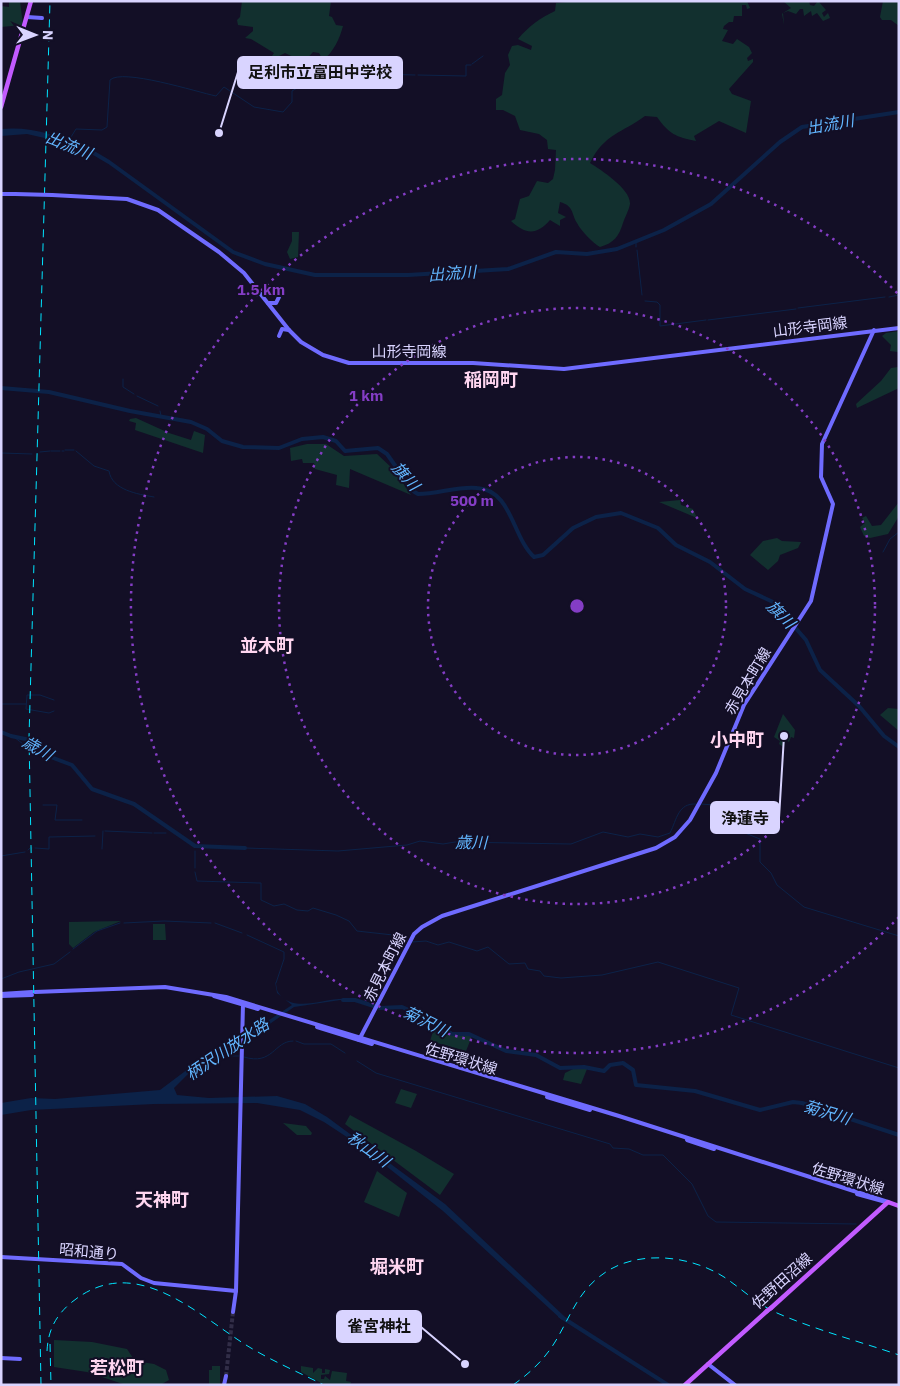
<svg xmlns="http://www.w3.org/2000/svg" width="900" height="1386" viewBox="0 0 900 1386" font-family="'IBM Plex Sans','Noto Sans JP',sans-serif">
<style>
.green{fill:#12302f}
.water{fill:#0c2248}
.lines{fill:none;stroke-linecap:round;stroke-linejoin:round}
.stream{stroke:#0c2248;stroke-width:1}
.river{stroke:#0c2248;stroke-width:4}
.secondary-tunnel{stroke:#312d47;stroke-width:4;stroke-dasharray:4 2;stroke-linecap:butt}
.secondary{stroke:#6f6bff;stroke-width:4}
.primary{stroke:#c25bff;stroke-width:4.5}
.rail{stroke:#00e5ff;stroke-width:1;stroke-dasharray:8 6;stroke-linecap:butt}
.secondary-bridge{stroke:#6f6bff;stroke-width:4}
.primary-bridge{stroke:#c25bff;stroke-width:4.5}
.ring{fill:none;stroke:#843dc5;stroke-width:2.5;stroke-dasharray:2.5 5}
.labels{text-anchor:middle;stroke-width:4;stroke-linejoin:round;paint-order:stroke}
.street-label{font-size:15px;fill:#d9d4ff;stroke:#130f26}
.water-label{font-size:16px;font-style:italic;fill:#62b6ff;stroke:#130f26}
.quarter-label{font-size:18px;font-weight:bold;fill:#ffd6f0;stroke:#130f26}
.centre{fill:#843dc5;stroke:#130f26;stroke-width:2.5}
.ring-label{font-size:15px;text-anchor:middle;font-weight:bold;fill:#843dc5;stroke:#130f26;stroke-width:4;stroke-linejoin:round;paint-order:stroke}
.leader{fill:none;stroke:#d9d4ff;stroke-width:2}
.callout-dot{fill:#d9d4ff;stroke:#130f26;stroke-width:2}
.callout{fill:#d9d4ff;stroke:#d9d4ff;stroke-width:2}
.callout-label{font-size:16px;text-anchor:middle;font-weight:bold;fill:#111}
</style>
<rect width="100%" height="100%" fill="#130f26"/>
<g class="green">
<path d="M 9,1 L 20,1 L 23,25 L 1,27 L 1,6 L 9,7 Z"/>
<path d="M 242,1 L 331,1 L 329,16 L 332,17 L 336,25 L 343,26 C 340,38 333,53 323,60 L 319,53 L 313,52 L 304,62 L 285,53 L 279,56 L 277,61 L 270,59 L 274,53 L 251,39 L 245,38 L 253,31 L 253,27 L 238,25 L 237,20 L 240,17 Z"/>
<path d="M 577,1 L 747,1 L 750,8 L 747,9 L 746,5 L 742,5 L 742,16 L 734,16 L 733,22 L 729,22 L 724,26 L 723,29 L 728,30 L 722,41 L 733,44 L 737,39 L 749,47 L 752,53 L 747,58 L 748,61 L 753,59 L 753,62 L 729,89 L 732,94 L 751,101 L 746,133 L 719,121 L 694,136 L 696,141 C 676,137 669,134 657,117 L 645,116 C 622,133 604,134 590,163 C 601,170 631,189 630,204 C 629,210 625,217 623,223 C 619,236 614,243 600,247 C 593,243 581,231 577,223 C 571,213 574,206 560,202 L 558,213 L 566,217 L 560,220 L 560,226 L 550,220 C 537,235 526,235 511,221 L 515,219 L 520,199 L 529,196 L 537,181 L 548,183 L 553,179 L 555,170 L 556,150 L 548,149 L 547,140 L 539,134 L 520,130 L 515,116 L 503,110 L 496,110 L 496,99 L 502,95 L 505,73 L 510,65 L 508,55 L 512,46 L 518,45 L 531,50 L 532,46 L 518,39 C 529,26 540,18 555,11 L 556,3 Z"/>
<path d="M 783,1 L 809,1 L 810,5 L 814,6 L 818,1 L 826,10 L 822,13 L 824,17 L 828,13 L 830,18 L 823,21 L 817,13 L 812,16 L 811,11 L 804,16 L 803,9 L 800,9 L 796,14 L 788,11 L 783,13 L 784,25 L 782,14 L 783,13 L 791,8 Z"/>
<path d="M 883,1 L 899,1 L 899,26 L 891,20 L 882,20 L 880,17 Z"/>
<path d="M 292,232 L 299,232 L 298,257 L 290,259 L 287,252 L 292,241 Z"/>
<path d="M 899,331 L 899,388 L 857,408 L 856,404 L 881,381 L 891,368 L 898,367 L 898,352 L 890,351 L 891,345 L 882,336 L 886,333 Z"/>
<path d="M 136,418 L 169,433 L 191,440 L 194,431 L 205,435 L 203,453 L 135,430 L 136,423 L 129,421 L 130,419 Z"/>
<path d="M 307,444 L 326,444 L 344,456 L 377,454 L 394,470 L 411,495 L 350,469 L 349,488 L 336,485 L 337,475 L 315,469 L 314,463 L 303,463 L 302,459 L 291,461 L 290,448 Z"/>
<path d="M 680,500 L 681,505 L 693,509 L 697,518 L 659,502 Z"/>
<path d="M 899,502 L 899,516 L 888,534 L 870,538 L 864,536 L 860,527 L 865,523 L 862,518 L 866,516 L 872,526 L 881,525 Z"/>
<path d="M 777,538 L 782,541 L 801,542 L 798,548 L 780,555 L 778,561 L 768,570 L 750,555 L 763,541 Z"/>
<path d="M 888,708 L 899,709 L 899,731 L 880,715 Z"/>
<path d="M 783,714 L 795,730 L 794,738 L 791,737 L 789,742 L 786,740 L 783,747 L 779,744 L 780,741 L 774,737 Z"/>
<path d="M 121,921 L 94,932 L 73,948 L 69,944 L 69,922 Z"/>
<path d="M 153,924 L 165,924 L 166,940 L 153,940 Z"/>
<path d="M 436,1022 L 454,1036 L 472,1036 L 466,1051 L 430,1041 Z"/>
<path d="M 577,1067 L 587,1069 L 581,1084 L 563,1080 L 565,1073 Z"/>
<path d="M 401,1089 L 417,1094 L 411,1108 L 395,1103 Z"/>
<path d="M 350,1115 L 416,1151 L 454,1174 L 440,1195 L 345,1124 Z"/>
<path d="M 283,1123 L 306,1126 L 312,1133 L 311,1135 L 297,1135 Z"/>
<path d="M 377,1171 L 407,1193 L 399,1217 L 364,1202 Z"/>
<path d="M 54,1340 L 92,1342 L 127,1349 L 135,1361 L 154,1364 L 166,1370 L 169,1380 L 162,1384 L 123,1384 L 87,1372 L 54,1367 Z"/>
<path d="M 212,1366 L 220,1366 L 220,1385 L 209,1385 L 209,1370 L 212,1370 Z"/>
<path d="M 301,1366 L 313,1368 L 313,1373 L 318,1368 L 322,1369 L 322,1373 L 325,1373 L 325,1369 L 330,1370 L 329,1374 L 321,1375 L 321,1379 L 324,1379 L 325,1376 L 330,1380 L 332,1371 L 347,1373 L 346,1381 L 351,1382 L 350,1385 L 325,1385 L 301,1372 Z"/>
</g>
<g class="water">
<path d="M 1,129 C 30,126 59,135 84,147 L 27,134 L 1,136 Z"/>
<path d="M 275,982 C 277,984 276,988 278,992 C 292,1015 326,997 347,999 L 294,1007 L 228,1053 L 190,1072 L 174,1088 L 177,1095 L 209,1098 L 277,1096 L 305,1104 L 327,1117 L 445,1204 L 564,1316 L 562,1320 L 443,1211 L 362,1147 L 324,1122 L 300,1110 L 257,1103 L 154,1104 L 31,1110 L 1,1115 L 1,1103 L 31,1098 L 55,1099 L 160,1090 L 192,1066 L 219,1053 L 292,1005 L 277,993 Z"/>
</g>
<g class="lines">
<g class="stream">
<path d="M 472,64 L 483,56"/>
<path d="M 336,73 L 415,75"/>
<path d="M 418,75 L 466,76 L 466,65 L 471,65"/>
<path d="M 71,137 L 76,129 L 102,130 L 107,127 L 110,80 C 122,68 197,92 216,96 L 224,87 L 254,107 L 283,112 L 292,102 L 292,91 L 324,72 L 333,73"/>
<path d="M 636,243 L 636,247"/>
<path d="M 637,250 L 642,295"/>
<path d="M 889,297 L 899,295"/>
<path d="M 645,301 L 657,302 L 660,305 L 660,326 L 706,320"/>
<path d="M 798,308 L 885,297"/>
<path d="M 708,320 L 796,309"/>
<path d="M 123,379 L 123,387 L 134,394"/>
<path d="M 137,396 L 158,406"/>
<path d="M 160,411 L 161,416"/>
<path d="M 65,450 L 74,450"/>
<path d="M 51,451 L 60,451"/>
<path d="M 62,451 L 64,451"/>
<path d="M 76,451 L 94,466 L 109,471 C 112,490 137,494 154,497"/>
<path d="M 40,452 L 50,451"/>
<path d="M 1,453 L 32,454"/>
<path d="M 883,552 L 890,539 L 899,532"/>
<path d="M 54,700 L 40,695 L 27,695 L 26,709 L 49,713 L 54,711"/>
<path d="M 1,704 L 26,704"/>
<path d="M 14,737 L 27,747 L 36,745"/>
<path d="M 700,804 L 715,805 L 745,833 L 760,839 L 760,862 L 771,873 L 777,885 L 804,907 L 899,936"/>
<path d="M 43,805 L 57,805 L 55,820 L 82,820"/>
<path d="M 105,831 L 152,833"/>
<path d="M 154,833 L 166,833"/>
<path d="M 31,848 L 32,848"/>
<path d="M 35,848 L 49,849 L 49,837 L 95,836"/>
<path d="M 245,848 L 338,851 L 407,845 L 420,841 L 443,844 L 455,842 L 571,844 L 603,832 L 628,837 L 640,834 L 658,837 L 670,833 C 677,819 678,803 696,804"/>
<path d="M 102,849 L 103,831"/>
<path d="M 28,850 L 30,848"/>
<path d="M 195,851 L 195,868"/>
<path d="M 1,856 L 25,852"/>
<path d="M 195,872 L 197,881 L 259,883 L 261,883 L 261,900 L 274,906 L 284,904 L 297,910 L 308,911 L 313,908 L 336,915 L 349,921 L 357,931 L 393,935 L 407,940"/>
<path d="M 124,923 L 164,921 L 211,923"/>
<path d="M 215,923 L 242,933"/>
<path d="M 247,935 L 284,952 L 284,959 L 276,983"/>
<path d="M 412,942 L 426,941 L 438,945 L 449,942 L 477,951 L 488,947 L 509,964 L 525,963 L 528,969 L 540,971 L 544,976 L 561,978 L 602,975 L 658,962 L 739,988 L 731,1015 L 899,1068"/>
<path d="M 73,949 L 97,931 L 120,923"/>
<path d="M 1,979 L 19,972 L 54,964 L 70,952"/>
<path d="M 296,1041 L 304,1044 L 331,1044 L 345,1053"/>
<path d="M 220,1056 L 239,1056"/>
<path d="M 244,1057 C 273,1066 274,1041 293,1041"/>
<path d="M 357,1061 L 376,1073 L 610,1144 L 613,1148 L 629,1149 L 643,1155 L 663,1155 L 692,1184 L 708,1216 L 716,1222 L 856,1224"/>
</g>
<g class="river">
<path d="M 80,145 L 109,162 L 233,252 L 265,264 L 315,275 L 408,275 L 508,269 L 556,252 L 587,254 L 617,249 L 664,230 L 711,204 L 780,142 L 802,127 L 899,112"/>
<path d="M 1,388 L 49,392 L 130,411 L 191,422 L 207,429 L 222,441 L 243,447 L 279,448 L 302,439 L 323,437 L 336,441 L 345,451 L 378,448 L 387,454 L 413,491 L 418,494 C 438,494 458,486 477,488 C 512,490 512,537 534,557 L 543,555 L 573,528 L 596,517 L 621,513 L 658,528 L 676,545 L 710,562 L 745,589 L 773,602 L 806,640 L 820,670 L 859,706 L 884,736 L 899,747"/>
<path d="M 1,732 L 11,736 L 30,740 L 43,754 L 72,765 L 92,789 L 134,804 L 195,846 L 245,848"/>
<path d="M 343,1000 L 355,1000 L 380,1008 L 402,1007 L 436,1022 L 452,1034 L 469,1034 L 506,1051 L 536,1055 L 560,1068 L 584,1067 L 604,1071 L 610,1065 L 623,1063 L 633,1070 L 636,1085 L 695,1091 L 760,1110 L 793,1102 L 802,1103 L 899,1135"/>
<path d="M 560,1316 L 668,1385"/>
</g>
<path class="secondary-tunnel" d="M 226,1376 L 233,1312"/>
<g class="secondary">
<path d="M 27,17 L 42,18"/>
<path d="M 1,194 L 15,194"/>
<path d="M 52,195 L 127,199 L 158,210 L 219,252 L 244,273 L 289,330 L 301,342 L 323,355 L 349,363 L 473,363 L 564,369 L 899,328"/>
<path d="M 268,303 L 276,303 L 279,297"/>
<path d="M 279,336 L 282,329 L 289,330"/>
<path d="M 35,992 L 165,987 L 226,997 L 619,1116 L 888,1202"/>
<path d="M 1,994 L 32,992"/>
<path d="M 1,996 L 32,995"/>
<path d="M 214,996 L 258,1009"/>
<path d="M 317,1027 L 372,1044"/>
<path d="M 359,1040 L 414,934 L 422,927 L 442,916 L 656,848 L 675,837 L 690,820 L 716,773 L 744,705 L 811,601 L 833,504 L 821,477 L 822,444 L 874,330"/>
<path d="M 547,1097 L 590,1110"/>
<path d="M 687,1140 L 714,1149"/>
<path d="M 857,1194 L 886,1202"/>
<path d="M 1,1257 L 122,1264 L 141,1278 L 154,1283 L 236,1291"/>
<path d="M 233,1312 L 236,1291 L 243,1004"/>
<path d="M 1,1358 L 20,1359"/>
<path d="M 708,1364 L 735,1385"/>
<path d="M 224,1385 L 226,1376"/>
</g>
<g class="primary">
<path d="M 1,107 L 31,1"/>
<path d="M 771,1308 L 888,1202 L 899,1206"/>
<path d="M 685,1385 L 767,1311"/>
</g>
<g class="rail">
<path d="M 50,1344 L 51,1385"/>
<path d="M 47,1351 C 48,1330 56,1315 72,1302 C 134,1252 194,1312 246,1345 C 270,1360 298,1372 324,1385"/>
<path d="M 41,1385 L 29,737 L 50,1"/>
<path d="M 513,1385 C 530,1373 544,1360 555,1342 C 569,1319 577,1294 599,1277 C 633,1249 688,1254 724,1277 C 742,1289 757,1304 777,1313 C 816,1330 858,1341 899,1355"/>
</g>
<path class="secondary-bridge" d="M 15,194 L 52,195"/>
<path class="primary-bridge" d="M 767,1311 L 771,1308"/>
</g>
<g class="ring">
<circle cx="577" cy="606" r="149"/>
<circle cx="577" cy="606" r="298"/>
<path d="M899 917A447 447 0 1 1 899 295"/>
</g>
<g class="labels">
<g class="street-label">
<text transform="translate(810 327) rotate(-7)" y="5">山形寺岡線</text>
<text x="409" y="357">山形寺岡線</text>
<text transform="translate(748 681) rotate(-59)" y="5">赤見本町線</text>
<text transform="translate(385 967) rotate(-63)" y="5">赤見本町線</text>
<text transform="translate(461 1059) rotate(17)" y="5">佐野環状線</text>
<text transform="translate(848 1179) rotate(17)" y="5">佐野環状線</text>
<text transform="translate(89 1252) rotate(5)" y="5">昭和通り</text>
<text transform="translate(782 1281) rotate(-42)" y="5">佐野田沼線</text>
</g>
<g class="water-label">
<text transform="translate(830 124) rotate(-10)" y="6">出流川</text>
<text transform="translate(69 145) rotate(22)" y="6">出流川</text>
<text transform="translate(452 273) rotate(-4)" y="6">出流川</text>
<text transform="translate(406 476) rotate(48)" y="6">旗川</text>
<text transform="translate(781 614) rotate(45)" y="6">旗川</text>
<text transform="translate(38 748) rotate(30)" y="6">歳川</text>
<text transform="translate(471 842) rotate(1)" y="6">歳川</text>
<text transform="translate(426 1021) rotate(26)" y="6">菊沢川</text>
<text transform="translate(227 1049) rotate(-34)" y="6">柄沢川放水路</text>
<text transform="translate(827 1112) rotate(17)" y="6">菊沢川</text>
<text transform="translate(369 1149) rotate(36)" y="6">秋山川</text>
</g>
<g class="quarter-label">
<text x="491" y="386">稲岡町</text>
<text x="267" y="652">並木町</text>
<text x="737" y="746">小中町</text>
<text x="162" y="1206">天神町</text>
<text x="397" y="1273">堀米町</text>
<text x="117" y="1374">若松町</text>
</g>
</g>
<circle cx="577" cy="606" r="8" class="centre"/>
<g class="ring-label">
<text x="261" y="295">1.5 km</text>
<text x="366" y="401">1 km</text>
<text x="472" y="506">500 m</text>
</g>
<path class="leader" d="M219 133L238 72M784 736L779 818M465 1364L421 1327"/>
<g class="callout-dot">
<circle cx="219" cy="133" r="5"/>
<circle cx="784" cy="736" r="5"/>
<circle cx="465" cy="1364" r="5"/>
</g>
<g class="callout">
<rect x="238" y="57" width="164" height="31" rx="5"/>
<rect x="711" y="802" width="68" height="31" rx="5"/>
<rect x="337" y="1311" width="84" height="31" rx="5"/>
</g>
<g class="callout-label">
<text x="320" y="78">足利市立富田中学校</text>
<text x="745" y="824">浄蓮寺</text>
<text x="379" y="1332">雀宮神社</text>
</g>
<rect width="900" height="1386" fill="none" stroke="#d9d4ff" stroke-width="5"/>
<g transform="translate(35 35) rotate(91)" stroke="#130f26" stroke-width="4" paint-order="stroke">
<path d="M0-4L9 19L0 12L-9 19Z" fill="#d9d4ff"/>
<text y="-8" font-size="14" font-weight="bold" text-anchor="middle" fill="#d9d4ff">N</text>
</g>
</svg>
